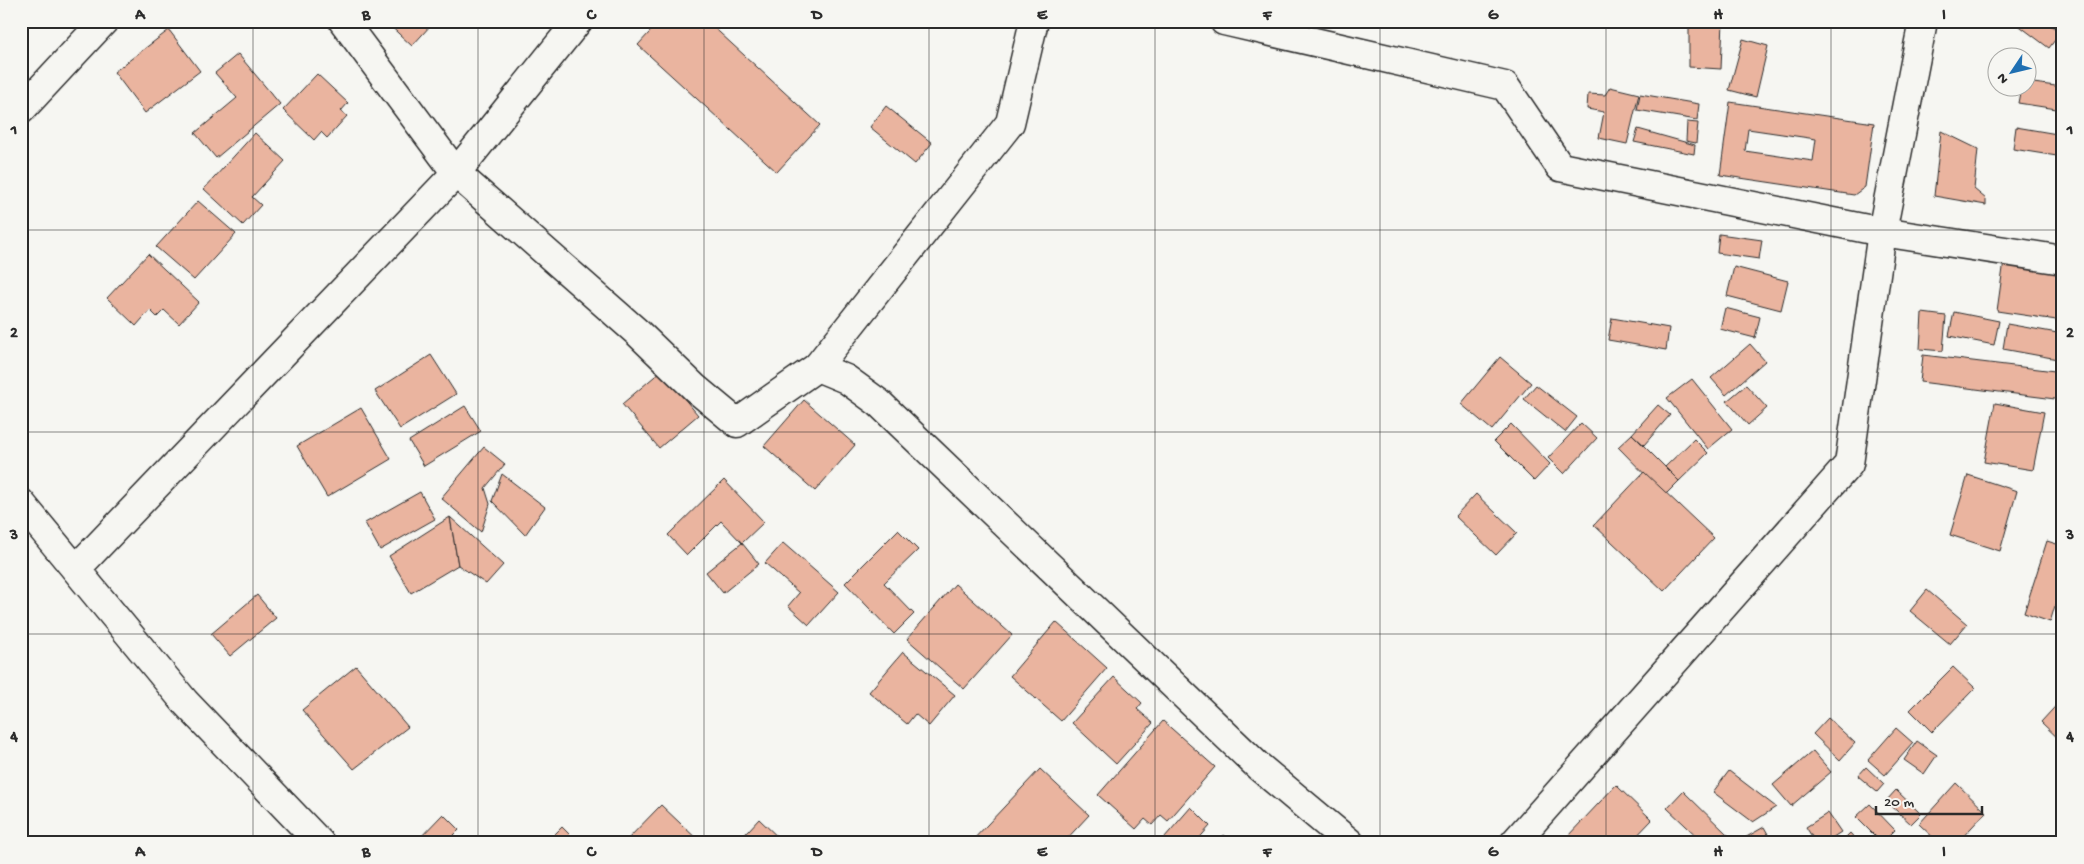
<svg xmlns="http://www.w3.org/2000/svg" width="2084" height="864" viewBox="0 0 2084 864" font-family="'Gochi Hand',sans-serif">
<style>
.building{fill:#eab49f;stroke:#2b2b2b;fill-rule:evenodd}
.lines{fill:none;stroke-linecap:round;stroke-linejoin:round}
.minor-casing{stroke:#2b2b2b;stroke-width:31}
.path{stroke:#2b2b2b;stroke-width:3;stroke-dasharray:1 4;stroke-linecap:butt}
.minor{stroke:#f6f6f2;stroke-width:28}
.grid{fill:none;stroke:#2b2b2b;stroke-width:1;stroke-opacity:0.55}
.neatline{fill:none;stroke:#2b2b2b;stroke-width:2}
.grid-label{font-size:16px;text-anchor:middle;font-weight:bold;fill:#2b2b2b}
</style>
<rect width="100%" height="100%" fill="#f6f6f2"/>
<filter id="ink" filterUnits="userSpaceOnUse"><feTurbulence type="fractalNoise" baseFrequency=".02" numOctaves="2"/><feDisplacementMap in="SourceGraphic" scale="10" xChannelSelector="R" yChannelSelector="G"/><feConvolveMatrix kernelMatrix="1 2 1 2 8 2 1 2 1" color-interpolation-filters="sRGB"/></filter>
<g filter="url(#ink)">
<g class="building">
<path d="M 385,21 L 427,21 L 431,25 L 412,46 Z"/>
<path d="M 660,21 L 707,21 L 820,125 L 777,172 L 638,45 Z"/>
<path d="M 1689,21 L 1723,21 L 1721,69 L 1689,67 Z"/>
<path d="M 2013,21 L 2043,21 L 2061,32 L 2049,48 Z"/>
<path d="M 169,30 L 200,71 L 145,113 L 114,72 Z"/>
<path d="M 1743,39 L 1768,46 L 1756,97 L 1729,90 Z"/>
<path d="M 238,54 L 280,104 L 216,158 L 195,133 L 237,98 L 215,73 Z"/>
<path d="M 317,74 L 348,103 L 341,111 L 347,116 L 327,138 L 321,132 L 314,140 L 283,110 Z"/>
<path d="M 2026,82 L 2063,87 L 2063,110 L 2018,103 L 2021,88 L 2026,88 Z"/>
<path d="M 1610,87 L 1639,94 L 1627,144 L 1599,138 L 1604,112 L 1587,109 L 1588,94 L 1605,95 Z"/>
<path d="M 1640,94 L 1699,104 L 1697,120 L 1637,110 Z"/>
<path d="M 1730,102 L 1874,123 L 1865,187 L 1854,195 L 1720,175 ZM 1748,129 L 1816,139 L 1813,161 L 1745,151 Z"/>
<path d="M 886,106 L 932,143 L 915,164 L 870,127 Z"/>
<path d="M 1687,122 L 1698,123 L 1696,143 L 1686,141 Z"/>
<path d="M 2016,127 L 2063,135 L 2063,157 L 2013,149 Z"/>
<path d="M 1638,129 L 1695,145 L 1694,154 L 1634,142 Z"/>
<path d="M 1941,131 L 1978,149 L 1974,189 L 1986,199 L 1986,205 L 1934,196 Z"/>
<path d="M 255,133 L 285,161 L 252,197 L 261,205 L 243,225 L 204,189 Z"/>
<path d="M 198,201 L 236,234 L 194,280 L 156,247 Z"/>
<path d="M 1719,234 L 1762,240 L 1759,259 L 1717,253 Z"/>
<path d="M 148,254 L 199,302 L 179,324 L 164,310 L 157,317 L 150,310 L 136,326 L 107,298 Z"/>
<path d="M 2004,261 L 2063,269 L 2063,321 L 1997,311 Z"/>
<path d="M 1734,267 L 1788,281 L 1781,310 L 1727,296 Z"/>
<path d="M 1725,308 L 1760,317 L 1755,338 L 1720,329 Z"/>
<path d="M 1954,312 L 1999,321 L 1994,345 L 1949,336 Z"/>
<path d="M 1922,313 L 1946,316 L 1943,351 L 1920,349 Z"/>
<path d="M 1612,318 L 1669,328 L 1666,350 L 1608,340 Z"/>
<path d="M 2007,324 L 2063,334 L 2063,360 L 2003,349 Z"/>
<path d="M 1750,344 L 1765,361 L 1726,395 L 1711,378 Z"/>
<path d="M 431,355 L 456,394 L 400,429 L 375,391 Z"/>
<path d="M 1923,355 L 2063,372 L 2063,400 L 1920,382 Z"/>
<path d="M 1500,357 L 1531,383 L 1492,430 L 1461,404 Z"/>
<path d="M 661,371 L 698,415 L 659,448 L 622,404 Z"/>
<path d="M 1692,379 L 1732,429 L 1708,449 L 1667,398 Z"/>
<path d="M 1536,385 L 1577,417 L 1565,432 L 1524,399 Z"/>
<path d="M 1746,385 L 1767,408 L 1748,425 L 1727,401 Z"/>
<path d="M 804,400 L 855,445 L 815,491 L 764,446 Z"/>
<path d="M 1995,403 L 2044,412 L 2033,470 L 1984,462 Z"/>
<path d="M 1658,405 L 1670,415 L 1644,445 L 1632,434 Z"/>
<path d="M 465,406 L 481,431 L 424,466 L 409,441 Z"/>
<path d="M 361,408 L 391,459 L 327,497 L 297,446 Z"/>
<path d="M 1581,423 L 1597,438 L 1564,474 L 1548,458 Z"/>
<path d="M 1511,424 L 1550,464 L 1534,481 L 1494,441 Z"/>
<path d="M 1632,434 L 1679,481 L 1665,495 L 1618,447 Z"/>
<path d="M 1694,439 L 1708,453 L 1679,481 L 1665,467 Z"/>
<path d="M 484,447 L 505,464 L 485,488 L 490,504 L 481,532 L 441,498 Z"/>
<path d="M 1644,472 L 1714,538 L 1664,591 L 1594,525 Z"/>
<path d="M 502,474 L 545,507 L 525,535 L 492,501 Z"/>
<path d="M 1968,475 L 2017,491 L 2000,551 L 1950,535 Z"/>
<path d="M 724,480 L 764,522 L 742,543 L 721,521 L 687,555 L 668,535 Z"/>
<path d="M 420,492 L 435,519 L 380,550 L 365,523 Z"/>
<path d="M 1476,494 L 1517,533 L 1496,555 L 1455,516 Z"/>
<path d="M 450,517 L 458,565 L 411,593 L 389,556 Z"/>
<path d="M 450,517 L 503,565 L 486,584 L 458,565 Z"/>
<path d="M 898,530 L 918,550 L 884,583 L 914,614 L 894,634 L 845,583 Z"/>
<path d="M 2047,541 L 2063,546 L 2063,580 L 2050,622 L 2024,613 Z"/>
<path d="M 742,543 L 759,564 L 723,593 L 706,572 Z"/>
<path d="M 783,543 L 839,592 L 809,625 L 788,606 L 799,593 L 765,563 Z"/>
<path d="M 955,584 L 1012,635 L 964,689 L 907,639 Z"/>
<path d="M 1927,590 L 1967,624 L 1950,644 L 1910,611 Z"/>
<path d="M 257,595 L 276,618 L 230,656 L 211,634 Z"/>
<path d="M 1056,622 L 1107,668 L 1061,721 L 1010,676 Z"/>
<path d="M 903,652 L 955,695 L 929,726 L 915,714 L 907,724 L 869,692 Z"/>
<path d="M 356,666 L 408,727 L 354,769 L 302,710 Z"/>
<path d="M 1953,667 L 1975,688 L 1932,732 L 1910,710 Z"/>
<path d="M 1114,677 L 1142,703 L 1137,709 L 1153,723 L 1116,764 L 1072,723 Z"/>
<path d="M 2063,698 L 2063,743 L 2041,722 Z"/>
<path d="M 1828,718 L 1855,743 L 1840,760 L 1813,734 Z"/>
<path d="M 1163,721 L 1215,767 L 1168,821 L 1161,815 L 1152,825 L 1145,819 L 1136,829 L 1098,795 Z"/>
<path d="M 1896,728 L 1913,743 L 1885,775 L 1868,760 Z"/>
<path d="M 1917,741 L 1937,755 L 1924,774 L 1904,760 Z"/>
<path d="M 1813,751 L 1831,772 L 1791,806 L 1773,785 Z"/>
<path d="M 1866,767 L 1884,784 L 1877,792 L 1858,776 Z"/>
<path d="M 1040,769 L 1089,815 L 1063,843 L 970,843 Z"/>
<path d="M 1729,771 L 1776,807 L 1753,822 L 1713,792 Z"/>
<path d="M 1956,783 L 1986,812 L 1957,843 L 1939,843 L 1919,824 Z"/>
<path d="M 1616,785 L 1652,820 L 1630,843 L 1571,843 L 1566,838 Z"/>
<path d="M 1896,790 L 1921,814 L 1911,824 L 1886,801 Z"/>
<path d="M 1683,791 L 1729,836 L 1723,843 L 1704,843 L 1667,808 Z"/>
<path d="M 1870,804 L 1895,830 L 1882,843 L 1856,817 Z"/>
<path d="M 661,805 L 701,843 L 624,843 Z"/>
<path d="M 1191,807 L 1210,826 L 1195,843 L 1168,843 L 1164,838 Z"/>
<path d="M 1828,813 L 1841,832 L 1824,843 L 1816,843 L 1806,827 Z"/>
<path d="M 443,814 L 459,830 L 449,840 L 452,843 L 415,843 Z"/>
<path d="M 759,819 L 784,843 L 737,843 Z"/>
<path d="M 562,827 L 578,843 L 546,843 Z"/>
<path d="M 1764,827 L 1773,843 L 1736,843 Z"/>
<path d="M 1850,833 L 1859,843 L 1840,843 Z"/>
<path d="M 1224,835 L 1233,843 L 1217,843 Z"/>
<path d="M 1901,836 L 1908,843 L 1894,843 Z"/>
</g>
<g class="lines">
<g class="minor-casing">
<g id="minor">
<path d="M 343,21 L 456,173 L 638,333 L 695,388 L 737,423 L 817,367 L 846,379 L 879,403 L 1258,766 L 1350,843"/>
<path d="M 1224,21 L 1505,86 L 1560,167 L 1882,232 L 2063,260"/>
<path d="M 21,110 L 104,21"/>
<path d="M 817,367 L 1010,123 L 1034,21"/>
<path d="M 21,503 L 185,702 L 320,843"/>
<path d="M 76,569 L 456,173 L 578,21"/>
<path d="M 1514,843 L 1849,464 L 1882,232 L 1923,21"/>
</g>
</g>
<path class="path" d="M 2048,21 L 2063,30"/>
<use href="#minor" class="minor"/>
</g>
</g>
<path class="grid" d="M 253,21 L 253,843M 478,21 L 478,843M 704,21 L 704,843M 929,21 L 929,843M 1155,21 L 1155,843M 1380,21 L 1380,843M 1606,21 L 1606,843M 1831,21 L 1831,843M 21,230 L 2063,230M 21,432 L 2063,432M 21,634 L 2063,634"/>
<rect width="2084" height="864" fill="none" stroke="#f6f6f2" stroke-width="55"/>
<g transform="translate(2012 72) rotate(235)"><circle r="24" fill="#f6f6f2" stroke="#a5a5a2"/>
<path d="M0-4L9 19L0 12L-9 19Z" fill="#1f6fb2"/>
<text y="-8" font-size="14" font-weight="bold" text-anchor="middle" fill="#2b2b2b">N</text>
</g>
<path d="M1876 806v8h106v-8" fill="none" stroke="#2b2b2b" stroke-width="2.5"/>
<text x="1884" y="806" font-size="15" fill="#2b2b2b" stroke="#f6f6f2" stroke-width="4" paint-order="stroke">20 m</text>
<rect x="28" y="28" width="2028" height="808" class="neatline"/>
<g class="grid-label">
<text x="140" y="19">A</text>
<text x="366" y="19">B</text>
<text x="591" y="19">C</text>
<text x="817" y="19">D</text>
<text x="1042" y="19">E</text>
<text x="1267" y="19">F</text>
<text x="1493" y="19">G</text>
<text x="1718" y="19">H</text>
<text x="1944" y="19">I</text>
<text x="14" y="134">1</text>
<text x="2070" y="134">1</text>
<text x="14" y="337">2</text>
<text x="2070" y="337">2</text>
<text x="14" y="539">3</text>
<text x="2070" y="539">3</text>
<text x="14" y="741">4</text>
<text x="2070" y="741">4</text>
<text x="140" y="856">A</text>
<text x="366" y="856">B</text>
<text x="591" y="856">C</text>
<text x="817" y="856">D</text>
<text x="1042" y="856">E</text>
<text x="1267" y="856">F</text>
<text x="1493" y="856">G</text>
<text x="1718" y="856">H</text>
<text x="1944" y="856">I</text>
</g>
</svg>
